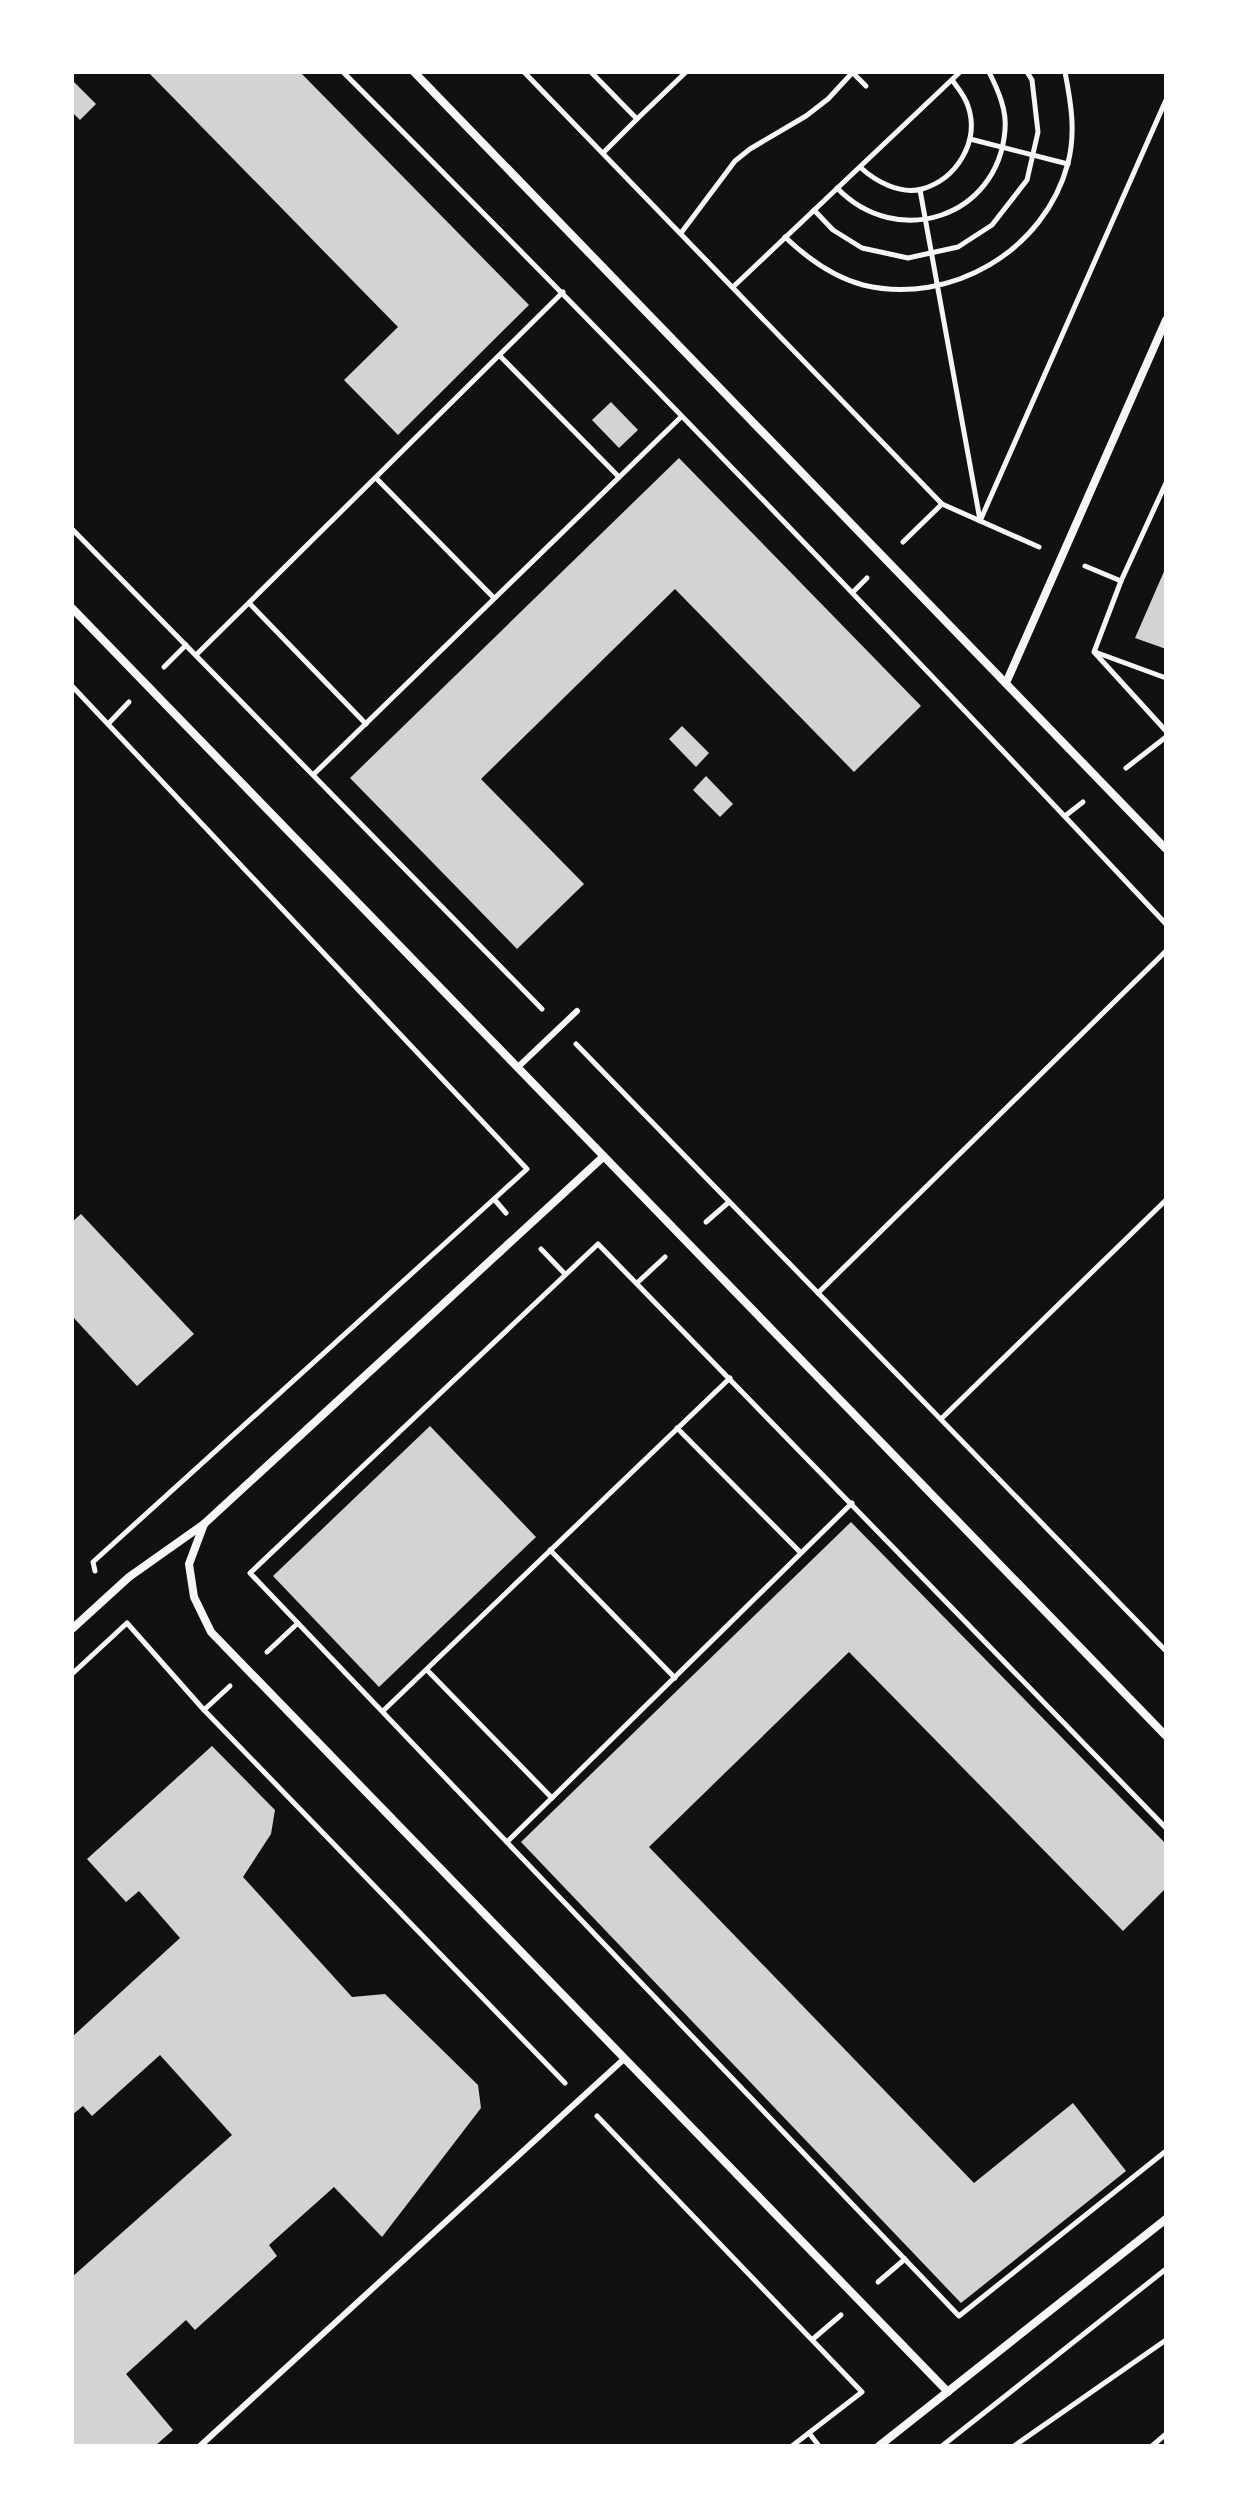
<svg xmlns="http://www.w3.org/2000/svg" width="1238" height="2518" viewBox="0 0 1238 2518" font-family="Signika,sans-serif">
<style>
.building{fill:#d3d3d3}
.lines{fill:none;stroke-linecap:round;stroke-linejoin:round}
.path{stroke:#f5f5f5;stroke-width:5}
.service{stroke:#f5f5f5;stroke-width:6}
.minor{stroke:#f5f5f5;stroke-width:8}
</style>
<rect width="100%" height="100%" fill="#111"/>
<g class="building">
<path d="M 148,72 L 300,72 L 529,305 L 398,435 L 344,380 L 398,327 Z"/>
<path d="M 72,80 L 96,104 L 80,120 L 72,112 Z"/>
<path d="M 611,402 L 638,430 L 619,448 L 592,420 Z"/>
<path d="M 679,458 L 921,706 L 854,772 L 675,589 L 481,779 L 584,884 L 517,949 L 350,778 Z"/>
<path d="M 1166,567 L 1166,649 L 1135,638 Z"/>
<path d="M 682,726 L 709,753 L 696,767 L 669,739 Z"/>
<path d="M 706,776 L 733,804 L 720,817 L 693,790 Z"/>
<path d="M 81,1214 L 194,1334 L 137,1386 L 72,1316 L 72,1222 Z"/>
<path d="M 430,1426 L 536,1537 L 379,1687 L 273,1576 Z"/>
<path d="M 851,1522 L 1166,1844 L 1166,1888 L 1123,1931 L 849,1652 L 649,1847 L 974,2183 L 1073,2103 L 1126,2171 L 961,2303 L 521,1842 Z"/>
<path d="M 212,1746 L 275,1810 L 271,1834 L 243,1877 L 352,1997 L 385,1994 L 478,2085 L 481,2108 L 382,2237 L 334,2187 L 269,2245 L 277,2256 L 195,2330 L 186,2320 L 126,2374 L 173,2430 L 155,2446 L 72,2446 L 72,2277 L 232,2135 L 160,2055 L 92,2116 L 83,2106 L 72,2115 L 72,2037 L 180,1938 L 139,1891 L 126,1902 L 87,1859 Z"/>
</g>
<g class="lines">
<g class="path">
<path d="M 343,72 C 622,351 896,636 1166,924"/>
<path d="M 524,72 L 942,504 L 1039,547"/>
<path d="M 591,72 L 637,119 L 686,72"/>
<path d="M 853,73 L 866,86"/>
<path d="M 970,139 L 1068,164"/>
<path d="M 603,153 L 637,119"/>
<path d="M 860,167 C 875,181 900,195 922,189 C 957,179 980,141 968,106 C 965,96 958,88 952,80"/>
<path d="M 837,188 C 897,250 998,218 1005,130 C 1007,110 998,90 989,72"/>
<path d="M 920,190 L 980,520"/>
<path d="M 814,210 L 833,230 L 862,248 L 908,258 L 958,247 L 992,225 L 1027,180 L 1038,132 L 1032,80 L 1027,72"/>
<path d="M 681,233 L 735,161 L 750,149 L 806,116 L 828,99 L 853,72"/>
<path d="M 785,237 C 807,258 833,277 863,285 C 950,306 1045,251 1068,163 C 1076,132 1071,103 1065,72"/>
<path d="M 733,287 L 960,72"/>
<path d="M 500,356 L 619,477"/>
<path d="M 376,478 L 494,598"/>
<path d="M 1166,483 L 1121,581 L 1094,652 L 1166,731"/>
<path d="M 980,521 L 1166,100"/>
<path d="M 72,529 L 542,1009"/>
<path d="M 903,542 L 942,504"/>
<path d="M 1085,566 L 1121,581"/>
<path d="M 853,592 L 867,578"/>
<path d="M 250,604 L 366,724"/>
<path d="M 1095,652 L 1166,678"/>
<path d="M 196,655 L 563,292"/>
<path d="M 164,667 L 186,645"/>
<path d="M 72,686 L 527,1169 L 494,1199 L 506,1213"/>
<path d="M 108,724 L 129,702"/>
<path d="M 1126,768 L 1166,737"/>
<path d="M 314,774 L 681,417"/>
<path d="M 1065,816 L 1083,802"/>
<path d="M 576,1044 L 1166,1651"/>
<path d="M 706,1222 L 729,1202"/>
<path d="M 541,1249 L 565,1274"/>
<path d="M 637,1283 L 665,1257"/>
<path d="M 818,1293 L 1166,951"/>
<path d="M 941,1419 L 1166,1200"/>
<path d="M 677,1428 L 801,1553"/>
<path d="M 550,1550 L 675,1678"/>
<path d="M 95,1571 L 93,1562 L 494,1199"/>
<path d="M 267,1652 L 298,1623"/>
<path d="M 427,1670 L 552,1798"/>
<path d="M 72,1674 L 127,1623 L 204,1710 L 565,2083"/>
<path d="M 204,1710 L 230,1686"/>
<path d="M 383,1711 L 730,1378"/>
<path d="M 1166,1828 L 598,1244 L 250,1573 L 959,2316 L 1166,2151"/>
<path d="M 507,1842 L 852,1503"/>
<path d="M 597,2116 L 862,2392 L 792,2446"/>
<path d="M 878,2282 L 905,2259"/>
<path d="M 813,2339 L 841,2315"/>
<path d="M 809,2433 L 819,2446"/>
<path d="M 942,2446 L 1166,2269"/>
<path d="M 1014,2446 L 1166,2340"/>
<path d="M 1152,2446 L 1166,2434"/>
</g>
<g class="service">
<path d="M 517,1068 L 577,1011"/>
<path d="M 200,2446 L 624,2059"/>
</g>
<g class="minor">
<path d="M 414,72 L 1166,849"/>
<path d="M 72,608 L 1166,1736"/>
<path d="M 1006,683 L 1166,320"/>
<path d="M 204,1524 L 189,1564 L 194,1597 L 211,1632 L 948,2392"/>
<path d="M 72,1629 L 129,1577 L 204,1524 L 603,1157"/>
<path d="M 879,2446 L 1166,2219"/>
</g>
</g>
<rect width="1238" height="2518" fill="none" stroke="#ffffff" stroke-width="148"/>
</svg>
